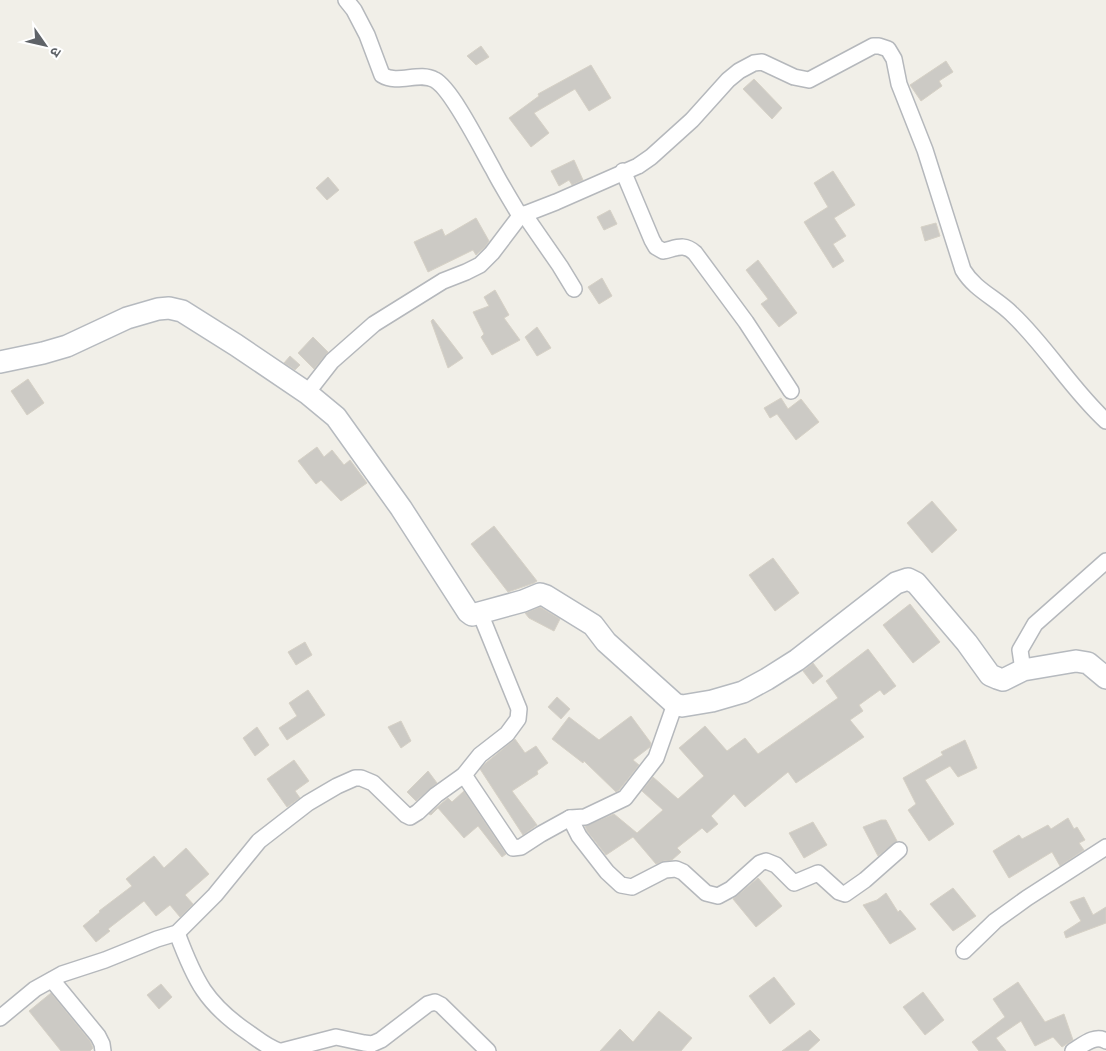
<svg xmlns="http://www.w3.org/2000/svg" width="1106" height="1051" viewBox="0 0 1106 1051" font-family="'Open Sans','Noto Sans Devanagari',sans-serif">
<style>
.building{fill:#cccac5;stroke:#d6d1c6}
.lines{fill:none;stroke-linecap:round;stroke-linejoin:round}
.street-casing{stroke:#b5b8bc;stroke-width:18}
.secondary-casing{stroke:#b6babf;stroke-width:24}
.street{stroke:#fff;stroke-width:15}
.secondary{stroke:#fff;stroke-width:21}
</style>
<rect width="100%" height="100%" fill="#f1efe8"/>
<g class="building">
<path d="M 481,46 L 489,57 L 476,65 L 467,56 Z"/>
<path d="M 946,61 L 953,72 L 939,81 L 942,86 L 921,101 L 910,85 Z"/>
<path d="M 591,65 L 611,98 L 589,111 L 575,89 L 534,113 L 549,133 L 531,147 L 509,118 L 539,96 L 538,94 Z"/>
<path d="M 754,79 L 782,108 L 772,119 L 743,89 Z"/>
<path d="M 574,160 L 583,180 L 572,185 L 569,180 L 559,186 L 551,171 Z"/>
<path d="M 833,171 L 855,205 L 834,218 L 846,236 L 833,244 L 844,261 L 833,268 L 804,222 L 828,207 L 814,183 Z"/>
<path d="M 328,177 L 339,190 L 327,200 L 316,188 Z"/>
<path d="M 610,210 L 617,224 L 604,230 L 597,217 Z"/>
<path d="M 476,218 L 489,241 L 485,247 L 476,255 L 473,250 L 428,272 L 414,242 L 442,229 L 445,236 Z"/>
<path d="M 936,223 L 940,236 L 925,241 L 921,227 Z"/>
<path d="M 758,260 L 797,313 L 779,327 L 761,304 L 768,299 L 746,270 Z"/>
<path d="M 602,278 L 612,296 L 599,304 L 588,287 Z"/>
<path d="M 495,290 L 509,315 L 504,318 L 520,340 L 492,355 L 481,337 L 484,334 L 473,312 L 489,306 L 484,297 Z"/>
<path d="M 433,319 L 463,358 L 448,368 L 431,321 Z"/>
<path d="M 537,327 L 551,348 L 537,356 L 525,337 Z"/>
<path d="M 313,337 L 328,352 L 314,369 L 298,353 Z"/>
<path d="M 290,356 L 300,365 L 295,370 L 284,363 Z"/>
<path d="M 28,379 L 44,403 L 27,415 L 11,391 Z"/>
<path d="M 781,398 L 788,409 L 801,399 L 819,422 L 796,440 L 777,414 L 770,418 L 764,408 Z"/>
<path d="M 317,447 L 324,457 L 332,450 L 344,465 L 350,460 L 367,483 L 341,501 L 321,480 L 316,484 L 298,461 Z"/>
<path d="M 932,501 L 957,530 L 932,553 L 907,523 Z"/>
<path d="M 494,526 L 537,581 L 534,583 L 508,592 L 471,544 Z"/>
<path d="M 773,558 L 799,593 L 775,611 L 749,575 Z"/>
<path d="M 910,604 L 940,642 L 913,663 L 883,625 Z"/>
<path d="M 540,607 L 560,619 L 554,631 L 529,618 L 525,613 Z"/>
<path d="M 305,642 L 312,655 L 296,665 L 288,652 Z"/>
<path d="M 868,649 L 896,686 L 884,695 L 880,690 L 859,705 L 863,711 L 850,720 L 864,737 L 796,783 L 788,772 L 745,807 L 734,794 L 711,816 L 718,824 L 707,833 L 702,828 L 677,848 L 681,852 L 672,860 L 664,861 L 656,864 L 633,837 L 606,855 L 587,831 L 585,826 L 614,814 L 637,833 L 663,810 L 642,791 L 653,777 L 678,799 L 704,776 L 679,748 L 705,726 L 727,751 L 745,738 L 758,754 L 838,698 L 826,681 Z"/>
<path d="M 813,663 L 823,676 L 813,684 L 803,671 Z"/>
<path d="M 308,690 L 325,715 L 287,740 L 279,728 L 297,716 L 289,703 Z"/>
<path d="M 557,697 L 570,709 L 561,719 L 548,707 Z"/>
<path d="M 631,716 L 651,743 L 650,747 L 633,760 L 639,765 L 619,790 L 616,792 L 584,761 L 583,763 L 552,739 L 569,717 L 599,740 Z"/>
<path d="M 401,721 L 411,741 L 401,748 L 388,727 Z"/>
<path d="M 257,727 L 269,745 L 255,756 L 243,738 Z"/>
<path d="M 515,739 L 525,753 L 536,746 L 548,763 L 537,771 L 538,774 L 512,791 L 537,825 L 523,835 L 480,769 L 487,762 Z"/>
<path d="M 965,740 L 977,768 L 958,777 L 950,766 L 925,780 L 954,824 L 929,841 L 908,810 L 916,804 L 903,778 L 943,755 L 941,752 Z"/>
<path d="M 294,760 L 309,781 L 295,791 L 300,798 L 287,807 L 267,779 Z"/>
<path d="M 428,771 L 437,783 L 416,801 L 407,792 Z"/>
<path d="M 464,791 L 506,854 L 502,857 L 478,826 L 464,838 L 438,808 L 431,815 L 429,814 L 448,798 L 452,802 Z"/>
<path d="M 1068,818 L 1074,829 L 1077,827 L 1085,840 L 1079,843 L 1084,850 L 1060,866 L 1052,852 L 1009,878 L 993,851 L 1019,835 L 1022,839 L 1048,825 L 1051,829 Z"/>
<path d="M 881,820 L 886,820 L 897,841 L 878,856 L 863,827 Z"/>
<path d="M 813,822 L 827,845 L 804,858 L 789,833 Z"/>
<path d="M 186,848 L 209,874 L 185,895 L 193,904 L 180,917 L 170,905 L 156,916 L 144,901 L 108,929 L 110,931 L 96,942 L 83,926 L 100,912 L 99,911 L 132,886 L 126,879 L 154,856 L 164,868 Z"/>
<path d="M 758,878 L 782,906 L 756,927 L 733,899 Z"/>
<path d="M 953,888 L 976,916 L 953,931 L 930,904 Z"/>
<path d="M 886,893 L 898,912 L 900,910 L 916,929 L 890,944 L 863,905 L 877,900 Z"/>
<path d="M 1084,897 L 1093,915 L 1106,907 L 1106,923 L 1066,938 L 1064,932 L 1081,921 L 1070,902 Z"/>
<path d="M 774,977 L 795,1004 L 770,1024 L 749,996 Z"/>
<path d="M 1018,982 L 1045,1022 L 1064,1014 L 1073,1040 L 1062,1047 L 1053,1037 L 1035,1046 L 1021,1021 L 996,1038 L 1006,1051 L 979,1051 L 972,1042 L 1005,1017 L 993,999 Z"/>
<path d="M 161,984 L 172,997 L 159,1009 L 147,995 Z"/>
<path d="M 923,992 L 944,1020 L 925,1035 L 903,1007 Z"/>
<path d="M 51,993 L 90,1041 L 93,1048 L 90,1051 L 61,1051 L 29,1011 Z"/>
<path d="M 659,1011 L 692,1038 L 681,1051 L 600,1051 L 620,1029 L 633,1042 Z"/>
<path d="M 810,1030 L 820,1040 L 808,1051 L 782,1051 Z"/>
</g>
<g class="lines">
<g class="street-casing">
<g id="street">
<path d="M 346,0 L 354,10 L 367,35 L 382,75 C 398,85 419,71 435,80 C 452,89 482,150 493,169 C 501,185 511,200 520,216"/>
<path d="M 623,171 L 652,240 L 656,247 L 663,251 C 677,248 684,243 695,253 L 746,322 L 791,391"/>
<path d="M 524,214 L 560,266 L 574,289"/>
<path d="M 307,393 L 332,361 L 374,324 L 443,281 L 466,272 L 480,265 L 492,253 L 520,216 L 556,202 L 638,166 L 651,157 L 692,120 L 728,80 L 739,71 L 754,63 L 762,62 L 794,77 L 809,80 L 873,46 L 879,46 L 888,49 L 894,59 L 899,84 L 925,150 L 963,270 C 975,290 996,298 1012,314 C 1047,347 1071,389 1106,421"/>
<path d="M 1023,670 L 1020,650 L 1035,624 L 1106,561"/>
<path d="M 464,775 L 513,848 L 521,847 L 541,834 L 570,818 L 585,817 L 625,798 L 656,758 L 675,704"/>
<path d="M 570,818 L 579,836 L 607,872 L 621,885 L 632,887 L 665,870 L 676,869 L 683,872 L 706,893 L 718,896 L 731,889 L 760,863 L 766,861 L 776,865 L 794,883 L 818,873 L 839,892 L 845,894 L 865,880 L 899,850"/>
<path d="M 177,933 C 195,981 206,1004 249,1033 C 259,1040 267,1047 279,1051"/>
<path d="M 964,951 L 995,921 L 1027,898 L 1106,847"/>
<path d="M 52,980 L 98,1036 L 102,1044 L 103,1051"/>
<path d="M 0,1018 L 35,989 L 62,974 L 105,960 L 157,939 L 177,933 L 215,895 L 259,841 L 308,803 L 337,786 L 355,778 L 361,778 L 373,783 L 406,815 L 410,817 L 418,812 L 436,795 L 464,775 L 480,755 L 507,734 L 518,719 L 519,709 L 480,613"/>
<path d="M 282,1051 L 336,1037 L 364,1043 L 372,1044 L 381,1040 L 428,1004 L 435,1002 L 441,1005 L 488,1051"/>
<path d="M 1073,1051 C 1083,1045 1095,1034 1106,1041"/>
</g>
</g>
<g class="secondary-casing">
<path id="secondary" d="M 0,362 L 43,353 L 67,346 L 127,318 L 158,309 L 169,308 L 182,311 L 236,345 L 307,393 L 336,417 L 401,508 L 468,612 L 472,615 L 523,601 L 540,594 L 546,596 L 593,625 L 606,642 L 675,704 L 682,706 L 712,701 L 743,692 L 767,679 L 797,660 L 896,583 L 908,579 L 916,583 L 967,643 L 990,675 L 997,678 L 1003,680 L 1023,670 L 1076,661 L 1088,663 L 1106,678"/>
</g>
<use href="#street" class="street"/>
<use href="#secondary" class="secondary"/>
</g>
<g transform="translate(45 45) rotate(124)" stroke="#ffffff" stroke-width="4" paint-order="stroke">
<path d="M0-4L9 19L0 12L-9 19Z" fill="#5f6368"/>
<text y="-8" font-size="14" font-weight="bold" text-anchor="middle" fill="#5f6368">उ</text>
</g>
</svg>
